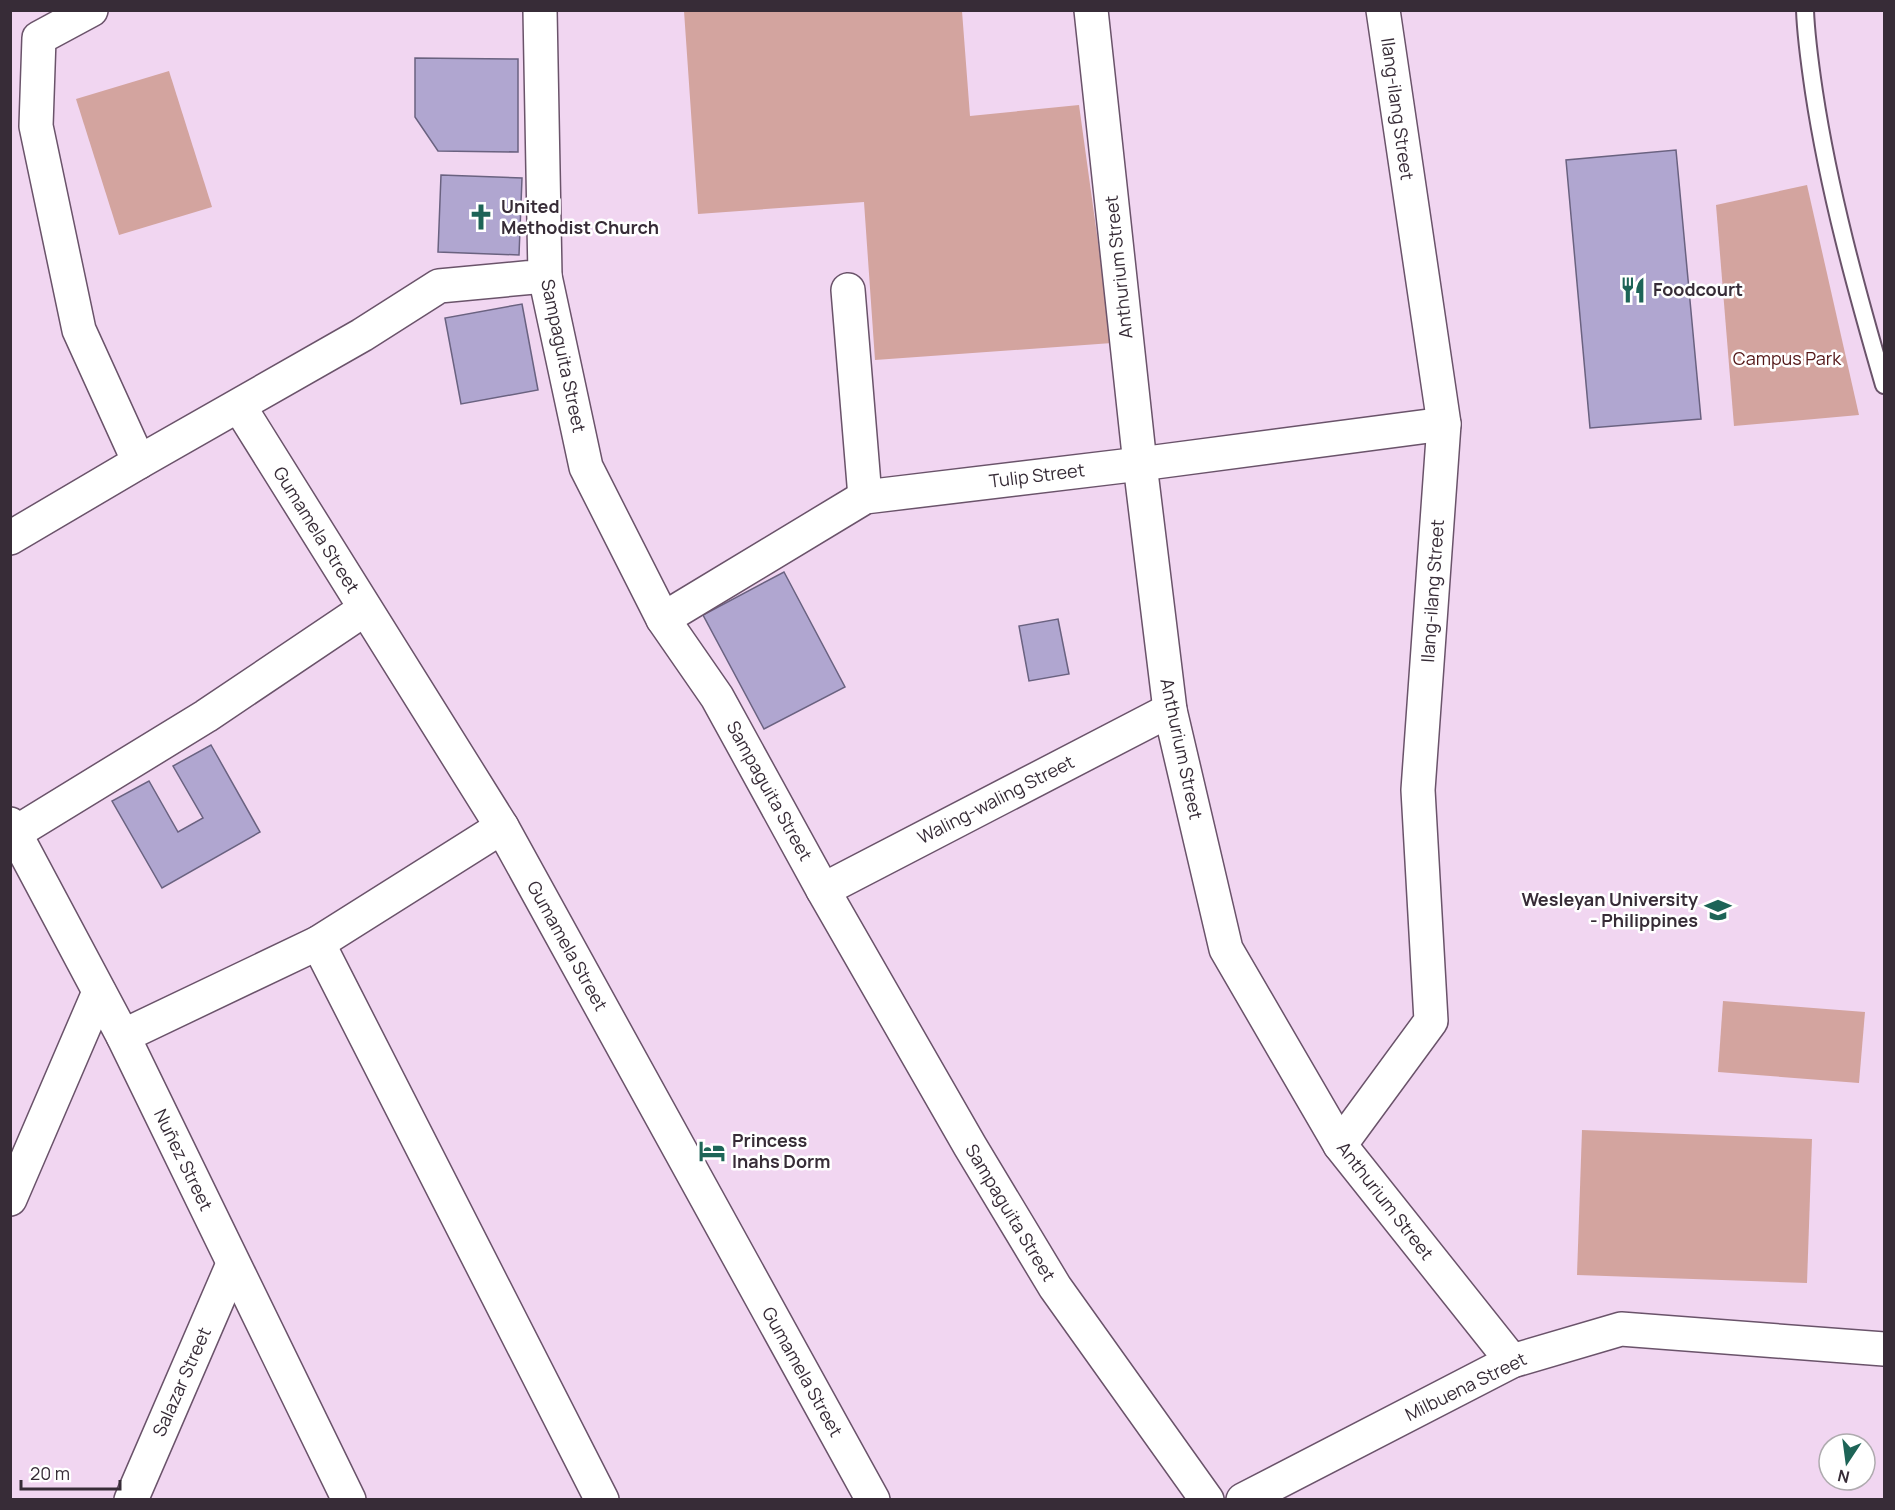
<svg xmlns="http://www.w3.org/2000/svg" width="1895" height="1510" viewBox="0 0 1895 1510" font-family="Manrope,sans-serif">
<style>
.green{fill:#d3a49f}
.building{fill:#b0a6d0;stroke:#6a6280;stroke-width:1.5}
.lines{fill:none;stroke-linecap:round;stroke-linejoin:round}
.service-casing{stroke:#6a536a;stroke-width:20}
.minor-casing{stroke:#6a536a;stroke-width:36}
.tertiary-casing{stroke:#6a536a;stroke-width:36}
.service{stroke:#fff;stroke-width:16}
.minor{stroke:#fff;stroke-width:33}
.tertiary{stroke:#fff;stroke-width:33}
.labels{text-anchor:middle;stroke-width:5;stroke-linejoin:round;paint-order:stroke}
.street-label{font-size:18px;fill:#372c37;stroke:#fff}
.poi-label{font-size:18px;font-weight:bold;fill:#372c37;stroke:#fff;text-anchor:start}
.park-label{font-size:18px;fill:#531616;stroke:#fff}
</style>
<rect width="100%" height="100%" fill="#f1d6f1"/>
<g class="green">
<path d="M 684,11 L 962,11 L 970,116 L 1079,105 L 1112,343 L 875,360 L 864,202 L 698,214 Z"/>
<path d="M 169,71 L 212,207 L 119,235 L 76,99 Z"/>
<path d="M 1807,185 L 1859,415 L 1734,426 L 1716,205 Z"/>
<path d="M 1723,1001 L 1865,1012 L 1859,1083 L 1718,1072 Z"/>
<path d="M 1582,1130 L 1812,1139 L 1807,1283 L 1577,1275 Z"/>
</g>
<g class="building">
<path d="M 415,58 L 518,59 L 518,152 L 438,151 L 415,117 Z"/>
<path d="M 1676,150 L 1701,419 L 1590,428 L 1566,160 Z"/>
<path d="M 441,175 L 522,178 L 519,255 L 438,252 Z"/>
<path d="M 522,304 L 538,390 L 461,404 L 445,318 Z"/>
<path d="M 784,572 L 845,687 L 764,729 L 703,615 Z"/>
<path d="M 1058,619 L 1069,674 L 1029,681 L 1019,626 Z"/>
<path d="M 211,745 L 260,832 L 162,888 L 112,801 L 149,781 L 178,832 L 203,818 L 173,766 Z"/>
</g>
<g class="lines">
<g class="service-casing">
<path id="service" d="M 1805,10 C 1806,38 1810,65 1814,92 C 1829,191 1856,289 1884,385"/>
</g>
<g class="minor-casing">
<g id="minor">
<path d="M 91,10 L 39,38 L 36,126 L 79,330 L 139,462"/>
<path d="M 1091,10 L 1140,464 L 1170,710 L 1226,949 L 1340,1145 L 1512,1361"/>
<path d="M 545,276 L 586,467 L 663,619 L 717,697 L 823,890 L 970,1146 L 1055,1287 L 1207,1500"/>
<path d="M 848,290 L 865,497"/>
<path d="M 239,406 L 502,827 L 873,1500"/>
<path d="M 663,619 L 865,497 L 1140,464 L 1444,424"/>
<path d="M 15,833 L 206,716 L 365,609"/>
<path d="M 823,890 L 1170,710"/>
<path d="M 318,943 L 602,1500"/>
<path d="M 123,1036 L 318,943 L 502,827"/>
<path d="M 1340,1145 L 1431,1021 L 1418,790 L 1444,424 L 1383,10"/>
<path d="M 10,1199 L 99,992"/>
<path d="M 131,1500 L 233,1264"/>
<path d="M 1243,1500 L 1512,1361 L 1621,1329 L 1884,1349"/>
</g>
</g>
<g class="tertiary-casing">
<g id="tertiary">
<path d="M 10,538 L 139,462 L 362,335 L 439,286 L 545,276 L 540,10"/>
<path d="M 10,824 L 123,1036 L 349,1500"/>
</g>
</g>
<use href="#service" class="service"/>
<use href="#minor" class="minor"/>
<use href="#tertiary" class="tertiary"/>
</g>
<defs>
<g id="church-bare" transform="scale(2.07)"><path d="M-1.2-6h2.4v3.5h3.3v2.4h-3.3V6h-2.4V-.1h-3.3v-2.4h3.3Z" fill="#1d6457" stroke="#fff" stroke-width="2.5" paint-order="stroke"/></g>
<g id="restaurant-bare" transform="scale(2.07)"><path d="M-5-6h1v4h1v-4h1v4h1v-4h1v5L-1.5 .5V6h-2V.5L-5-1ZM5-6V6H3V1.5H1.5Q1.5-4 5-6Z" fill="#1d6457" stroke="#fff" stroke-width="2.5" paint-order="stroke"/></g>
<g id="university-bare" transform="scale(2.07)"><path d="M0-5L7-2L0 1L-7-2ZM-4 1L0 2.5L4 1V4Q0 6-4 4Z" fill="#1d6457" stroke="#fff" stroke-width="2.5" paint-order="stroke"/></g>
<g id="hotel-bare" transform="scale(2.07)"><path d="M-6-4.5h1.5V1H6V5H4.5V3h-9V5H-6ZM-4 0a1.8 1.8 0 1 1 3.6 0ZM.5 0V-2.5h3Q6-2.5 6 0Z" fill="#1d6457" stroke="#fff" stroke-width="2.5" paint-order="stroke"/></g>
</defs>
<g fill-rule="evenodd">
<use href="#church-bare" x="481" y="217"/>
<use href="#restaurant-bare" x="1633" y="290"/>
<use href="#university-bare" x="1718" y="910"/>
<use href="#hotel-bare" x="712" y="1151"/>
</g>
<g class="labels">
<g class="street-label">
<text transform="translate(1397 109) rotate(82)" y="6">Ilang-ilang Street</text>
<text transform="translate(1119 267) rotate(-96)" y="6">Anthurium Street</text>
<text transform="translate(563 356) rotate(78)" y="6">Sampaguita Street</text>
<text transform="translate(1037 476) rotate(-7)" y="6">Tulip Street</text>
<text transform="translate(316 530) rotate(58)" y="6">Gumamela Street</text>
<text transform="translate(1433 591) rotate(-86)" y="6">Ilang-ilang Street</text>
<text transform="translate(1181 749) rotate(78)" y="6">Anthurium Street</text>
<text transform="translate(769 791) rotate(61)" y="6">Sampaguita Street</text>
<text transform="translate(996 800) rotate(-27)" y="6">Waling-waling Street</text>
<text transform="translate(567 946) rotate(61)" y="6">Gumamela Street</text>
<text transform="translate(183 1160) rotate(64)" y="6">Nuñez Street</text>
<text transform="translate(1385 1201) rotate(52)" y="6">Anthurium Street</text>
<text transform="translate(1010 1213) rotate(59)" y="6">Sampaguita Street</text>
<text transform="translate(802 1372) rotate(61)" y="6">Gumamela Street</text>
<text transform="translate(182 1382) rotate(-66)" y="6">Salazar Street</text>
<text transform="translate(1466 1387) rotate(-26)" y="6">Milbuena Street</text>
</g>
<g class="poi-label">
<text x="501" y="213">United<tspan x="501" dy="21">Methodist Church</tspan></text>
<text x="1653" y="296">Foodcourt</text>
<text x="1698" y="906" text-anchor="end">Wesleyan University<tspan x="1698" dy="21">- Philippines</tspan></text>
<text x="732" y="1147">Princess<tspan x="732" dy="21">Inahs Dorm</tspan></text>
</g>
<g class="park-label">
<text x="1787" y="365">Campus Park</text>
</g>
</g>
<rect width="1895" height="1510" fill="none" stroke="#372c37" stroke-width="24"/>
<g transform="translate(1847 1462) rotate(193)"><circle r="28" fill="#ffffff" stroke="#afabaf" stroke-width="1.5"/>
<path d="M0-4.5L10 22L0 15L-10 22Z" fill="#1d6457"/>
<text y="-9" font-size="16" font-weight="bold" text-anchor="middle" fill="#372c37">N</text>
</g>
<path d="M21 1480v9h99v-9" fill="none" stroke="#372c37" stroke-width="3"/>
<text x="30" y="1480" font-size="18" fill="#372c37" stroke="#ffffff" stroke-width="4.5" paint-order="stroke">20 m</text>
</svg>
